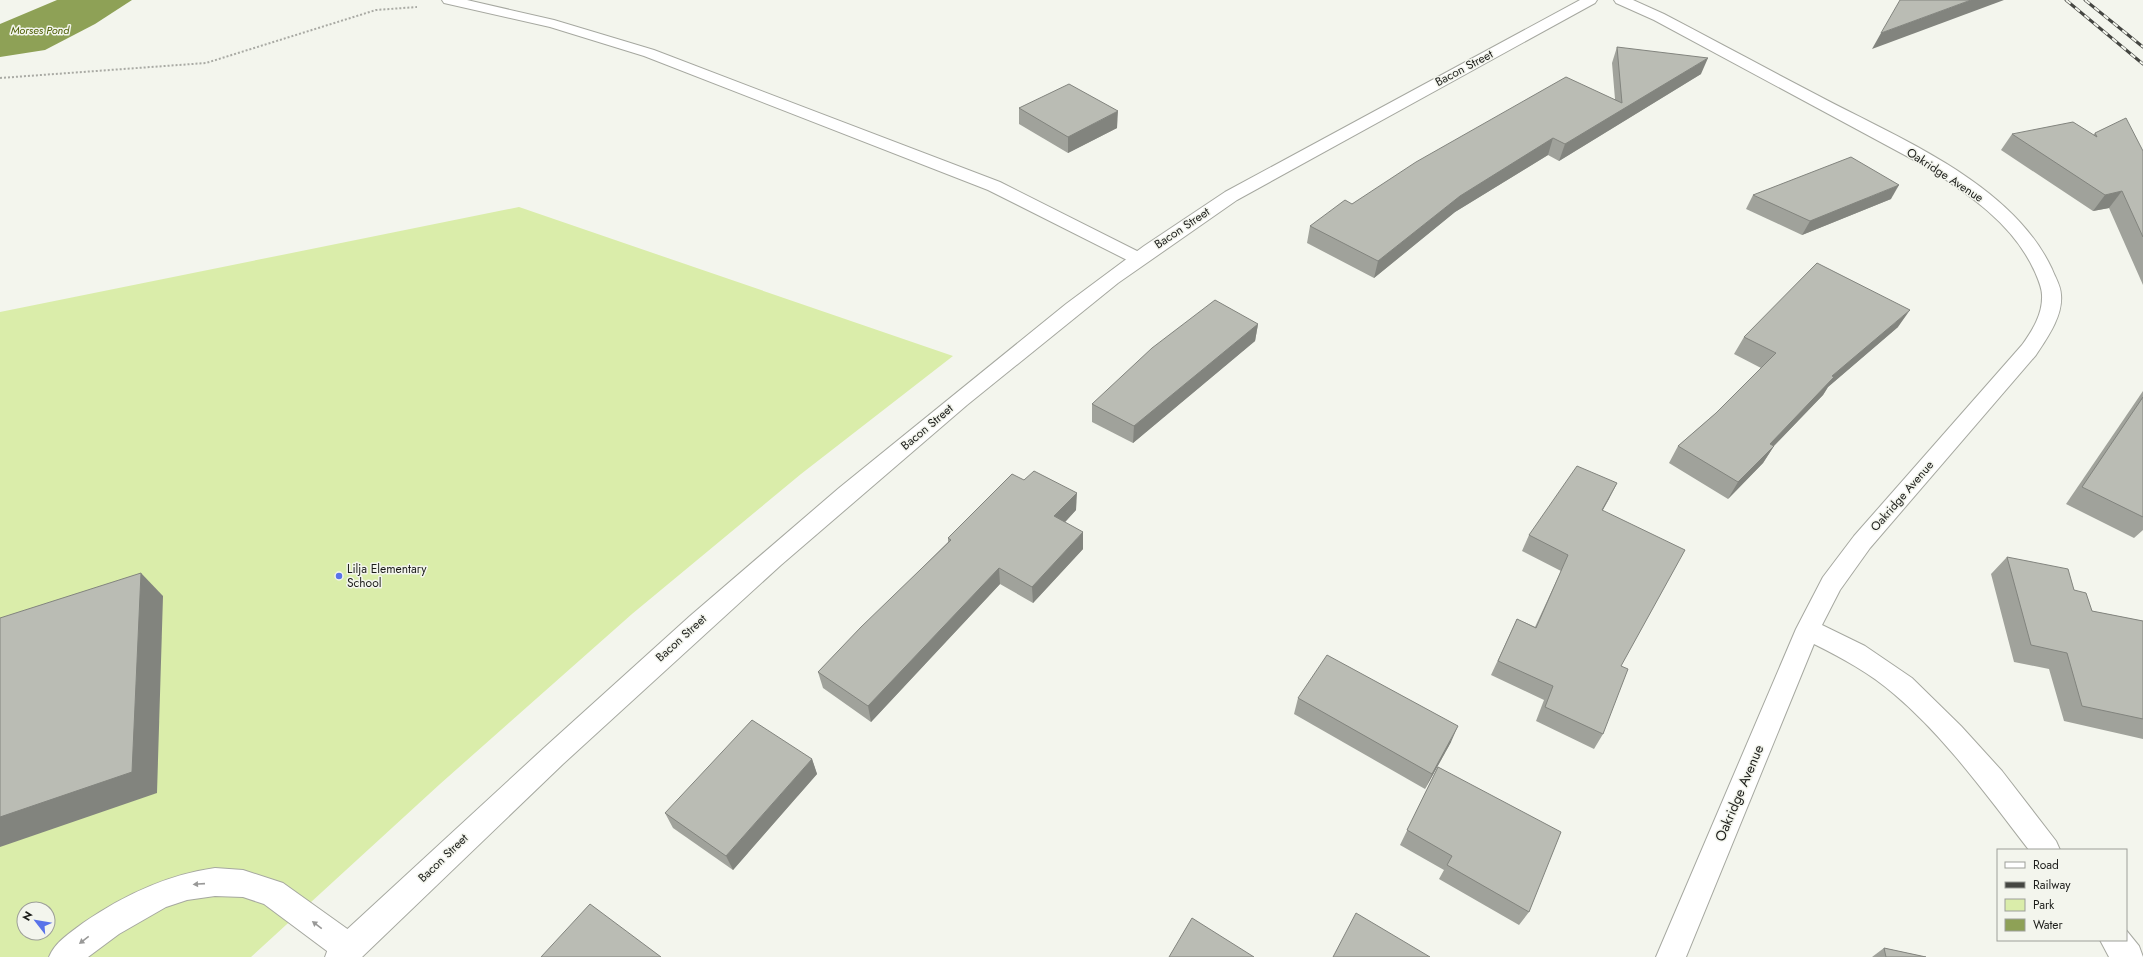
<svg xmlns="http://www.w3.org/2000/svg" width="2143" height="957" viewBox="0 0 2143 957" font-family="Jost,sans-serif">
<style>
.green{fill:#daedaa;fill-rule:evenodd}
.water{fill:#8ea156}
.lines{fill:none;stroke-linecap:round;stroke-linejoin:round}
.lane-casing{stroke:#a6a8a0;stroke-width:2}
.street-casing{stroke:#a6a8a0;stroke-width:2}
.secondary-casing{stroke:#a6a8a0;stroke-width:2}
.path{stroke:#a9aaa4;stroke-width:2;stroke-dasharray:2 2;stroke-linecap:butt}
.lane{fill:#fff;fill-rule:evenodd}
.street{fill:#fff;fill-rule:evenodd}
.secondary{fill:#fff;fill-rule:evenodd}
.rail-casing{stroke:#454642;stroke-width:3}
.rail{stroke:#f3f5ed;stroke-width:2;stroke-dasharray:6;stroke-linecap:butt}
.wall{fill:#a0a29b}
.shaded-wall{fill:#82847e}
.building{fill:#babcb4;stroke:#82847e}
.oneway{fill:#999998}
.poi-dot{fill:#5973e9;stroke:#f3f5ed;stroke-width:1.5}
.labels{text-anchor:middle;stroke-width:3;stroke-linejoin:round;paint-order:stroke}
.far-water-label{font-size:11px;font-style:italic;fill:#4d5e04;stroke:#f3f5ed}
.street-label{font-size:12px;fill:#1c1d1a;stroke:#f3f5ed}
.poi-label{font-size:12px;fill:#1c1d1a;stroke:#f3f5ed;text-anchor:start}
.near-street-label{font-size:14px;fill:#1c1d1a;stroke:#f3f5ed}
</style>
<rect width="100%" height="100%" fill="#f3f5ed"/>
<path class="green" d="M 519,207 L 953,356 L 801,474 L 632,614 L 440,784 L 251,957 L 0,957 L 0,312 ZM 24,909 L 48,909 L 48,933 L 24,933 Z"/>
<path class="water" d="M 57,0 L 132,0 L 95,24 L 45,50 L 0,57 L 0,24 Z"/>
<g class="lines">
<g class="lane-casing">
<g id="lane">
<path d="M 442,0 L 467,0 L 554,20 L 654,50 L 1000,182 L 1143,254 L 1146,258 L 1143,262 L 1137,264 L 1131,262 L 988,190 L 644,56 L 550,27 L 444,3 Z"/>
<path d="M 215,868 L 243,870 L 283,883 L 360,938 L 364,949 L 361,957 L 335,957 L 264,904 L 243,897 L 215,896 L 187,900 L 166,907 L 119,934 L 88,957 L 49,957 C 55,942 70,933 83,923 C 124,895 166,875 215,868 Z"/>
</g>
</g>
<g class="street-casing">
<g id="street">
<path d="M 1614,0 L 1633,0 L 1664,14 C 1716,41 1767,69 1819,96 C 1898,138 2012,183 2052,269 C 2055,277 2061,286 2061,295 C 2063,316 2047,338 2036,355 L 1870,548 L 1840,590 L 1822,625 L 1865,646 L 1912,678 L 1961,726 L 2002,771 L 2056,841 L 2060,850 L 2029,850 C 1988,797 1945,737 1894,694 C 1870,673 1842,658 1814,644 L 1686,957 L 1656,957 L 1796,629 L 1823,577 L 1854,536 L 2022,345 C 2032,331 2043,314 2042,295 C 2042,288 2038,279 2035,272 C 2013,223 1968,194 1925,166 L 1654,20 L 1616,3 Z"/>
<path d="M 2126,930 L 2139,946 L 2143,957 L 2109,957 L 2100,940 L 2126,940 Z"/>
</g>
</g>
<g class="secondary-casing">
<path id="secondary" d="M 1580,0 L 1597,0 L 1595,3 L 1237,200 L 1118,283 L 967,405 L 781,565 L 563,764 L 362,957 L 325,957 L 329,946 L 545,747 L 690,616 L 839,488 L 1066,304 L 1144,246 L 1225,192 Z"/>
</g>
<path class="path" d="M 0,78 L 206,63 L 376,10 L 417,7"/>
<use href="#lane" class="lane"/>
<use href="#street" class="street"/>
<use href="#secondary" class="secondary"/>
<g class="rail-casing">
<g id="rail">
<path d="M 2066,0 L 2143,64"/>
<path d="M 2085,0 L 2143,47"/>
</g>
</g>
<use href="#rail" class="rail"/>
</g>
<g class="wall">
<path d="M 1617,47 L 1701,74 L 1559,161 L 1548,155 L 1455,212 L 1374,278 L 1307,243 L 1310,226 L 1352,204 L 1615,99 L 1612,63 Z"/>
<path d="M 1019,108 L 1117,128 L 1068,153 L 1019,124 Z"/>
<path d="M 2095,133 L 2143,151 L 2143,285 L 2109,208 L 2093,211 L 2001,150 L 2012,134 L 2093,135 Z"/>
<path d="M 1753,195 L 1891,199 L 1802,235 L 1746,209 Z"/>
<path d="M 1258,324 L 1255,341 L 1133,443 L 1092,422 L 1092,404 Z"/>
<path d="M 1898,327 L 1828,387 L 1823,395 L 1774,446 L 1763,463 L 1728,499 L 1669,463 L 1678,446 L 1716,413 L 1761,368 L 1734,354 L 1744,337 Z"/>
<path d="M 2143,391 L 2143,530 L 2134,538 L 2066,504 Z"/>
<path d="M 1617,483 L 1602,511 L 1621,666 L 1603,734 L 1594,749 L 1536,721 L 1544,700 L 1491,675 L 1517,619 L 1535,627 L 1561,571 L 1522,551 L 1529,535 Z"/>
<path d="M 1076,510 L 1065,522 L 1083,549 L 1033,603 L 1000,584 L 871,722 L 823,688 L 818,672 L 948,542 L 948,538 Z"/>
<path d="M 2007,557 L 2074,590 L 2092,611 L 2143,621 L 2143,739 L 2064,721 L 2049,669 L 2014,662 L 1991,574 Z"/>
<path d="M 1298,698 L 1451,742 L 1425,789 L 1294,714 Z"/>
<path d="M 812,759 L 817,774 L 733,870 L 673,828 L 665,813 Z"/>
<path d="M 1438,767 L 1529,912 L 1519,925 L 1439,879 L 1444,870 L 1400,845 Z"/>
<path d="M 1884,948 L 1926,957 L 1872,957 Z"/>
</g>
<g class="shaded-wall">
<path d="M 1971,0 L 2004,0 L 1872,49 L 1881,33 Z"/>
<path d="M 1708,58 L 1701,74 L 1559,161 L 1565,144 Z"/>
<path d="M 1118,111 L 1117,128 L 1068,153 L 1068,137 Z"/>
<path d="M 1553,138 L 1548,155 L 1455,212 L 1374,278 L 1378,261 L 1460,196 Z"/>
<path d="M 1899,185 L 1891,199 L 1802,235 L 1810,221 Z"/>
<path d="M 2122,191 L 2109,208 L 2093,211 L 2105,195 Z"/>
<path d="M 1910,310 L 1898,327 L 1828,387 L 1823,395 L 1768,452 L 1774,446 L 1763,463 L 1728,499 L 1738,482 L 1770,444 L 1832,376 Z"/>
<path d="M 1258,324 L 1255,341 L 1133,443 L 1134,426 Z"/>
<path d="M 1617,483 L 1609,499 L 1594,526 L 1602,510 Z"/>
<path d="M 1077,493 L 1076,510 L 1055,533 L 1054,516 Z"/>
<path d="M 1083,532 L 1083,549 L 1033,603 L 1032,587 Z"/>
<path d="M 999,568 L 1000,584 L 871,722 L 868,706 Z"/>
<path d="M 141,573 L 163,596 L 157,793 L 0,847 L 0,817 Z"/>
<path d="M 1458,726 L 1451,742 L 1425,789 L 1432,774 Z"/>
<path d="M 812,759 L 817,774 L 733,870 L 726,856 Z"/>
</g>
<g class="building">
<path d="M 1900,0 L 1971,0 L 1881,33 Z"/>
<path d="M 1617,47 L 1708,58 L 1565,144 L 1553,138 L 1460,196 L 1378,261 L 1310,226 L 1345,200 L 1352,204 L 1416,162 L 1566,77 L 1622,103 Z"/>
<path d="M 1069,84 L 1118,111 L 1068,137 L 1019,108 Z"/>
<path d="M 2126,118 L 2143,151 L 2143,237 L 2122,191 L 2105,195 L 2012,134 L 2073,122 L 2097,137 L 2095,133 Z"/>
<path d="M 1851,157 L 1899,185 L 1810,221 L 1753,195 Z"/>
<path d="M 1817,263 L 1910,310 L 1832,376 L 1834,377 L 1770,444 L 1774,446 L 1738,482 L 1678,446 L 1716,413 L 1776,353 L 1744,337 Z"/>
<path d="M 1215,300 L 1258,324 L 1134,426 L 1092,404 L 1152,348 Z"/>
<path d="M 2143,397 L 2143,517 L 2082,487 Z"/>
<path d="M 1577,466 L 1617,483 L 1602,510 L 1685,550 L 1621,666 L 1628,669 L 1603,734 L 1545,707 L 1553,686 L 1498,661 L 1517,619 L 1536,628 L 1568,555 L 1529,535 Z"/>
<path d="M 1034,471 L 1077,493 L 1054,516 L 1083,532 L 1032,587 L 999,568 L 868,706 L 818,672 L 861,627 L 951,540 L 948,538 L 1012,474 L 1024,480 Z"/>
<path d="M 2007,557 L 2068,569 L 2074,590 L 2086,593 L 2092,611 L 2143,621 L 2143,719 L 2082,706 L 2067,653 L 2031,645 Z"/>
<path d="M 141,573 L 132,772 L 0,817 L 0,618 Z"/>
<path d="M 1327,655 L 1458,726 L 1432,774 L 1298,698 Z"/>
<path d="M 752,720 L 812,759 L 726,856 L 665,813 Z"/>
<path d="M 1438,767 L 1561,832 L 1529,912 L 1447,865 L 1452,856 L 1407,830 Z"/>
<path d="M 590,904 L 661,957 L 541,957 Z"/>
<path d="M 1356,913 L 1430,957 L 1333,957 Z"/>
<path d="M 1192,918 L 1254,957 L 1169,957 Z"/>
<path d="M 1884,948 L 1926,957 L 1886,957 Z"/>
</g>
<defs><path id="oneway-solid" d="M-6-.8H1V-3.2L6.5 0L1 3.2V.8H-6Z"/></defs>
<g class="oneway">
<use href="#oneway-solid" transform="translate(199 884) rotate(176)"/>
<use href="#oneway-solid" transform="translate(317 925) rotate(-143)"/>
<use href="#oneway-solid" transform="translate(84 940) rotate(142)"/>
</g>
<circle class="poi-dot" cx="339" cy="576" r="4"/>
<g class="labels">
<g class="far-water-label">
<text x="40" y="34">Morses Pond</text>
</g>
<g class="street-label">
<text transform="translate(1464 68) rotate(-28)" y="4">Bacon Street</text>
<text transform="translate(1945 175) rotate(33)" y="4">Oakridge Avenue</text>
<text transform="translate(1182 228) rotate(-34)" y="4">Bacon Street</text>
<text transform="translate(927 427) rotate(-40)" y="4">Bacon Street</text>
<text transform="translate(1902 496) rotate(-49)" y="4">Oakridge Avenue</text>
<text transform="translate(681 638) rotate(-42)" y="4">Bacon Street</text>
<text transform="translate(443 858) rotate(-44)" y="4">Bacon Street</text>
</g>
<g class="poi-label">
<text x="347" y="573">Lilja Elementary<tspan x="347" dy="14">School</tspan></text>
</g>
<g class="near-street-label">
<text transform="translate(1739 793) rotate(-67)" y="5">Oakridge Avenue</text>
</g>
</g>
<rect x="1997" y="849" width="130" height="92" fill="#f3f5ed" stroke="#9d9f99"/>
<rect x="2005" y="862" width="20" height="6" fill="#ffffff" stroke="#9d9f99"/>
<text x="2033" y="869" font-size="12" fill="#1c1d1a">Road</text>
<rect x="2005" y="882" width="20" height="6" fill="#454642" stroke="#9d9f99"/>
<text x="2033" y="889" font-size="12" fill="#1c1d1a">Railway</text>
<rect x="2005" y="899" width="20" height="12" fill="#daedaa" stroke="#9d9f99"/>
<text x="2033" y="909" font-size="12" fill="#1c1d1a">Park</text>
<rect x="2005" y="919" width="20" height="12" fill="#8ea156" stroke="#9d9f99"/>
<text x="2033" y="929" font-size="12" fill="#1c1d1a">Water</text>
<g transform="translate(36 921) rotate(301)"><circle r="19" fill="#f3f5ed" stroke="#9d9f99"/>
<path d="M0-3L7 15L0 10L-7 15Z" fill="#5973e9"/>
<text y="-6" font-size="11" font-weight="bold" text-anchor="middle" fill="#1c1d1a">N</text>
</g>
</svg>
